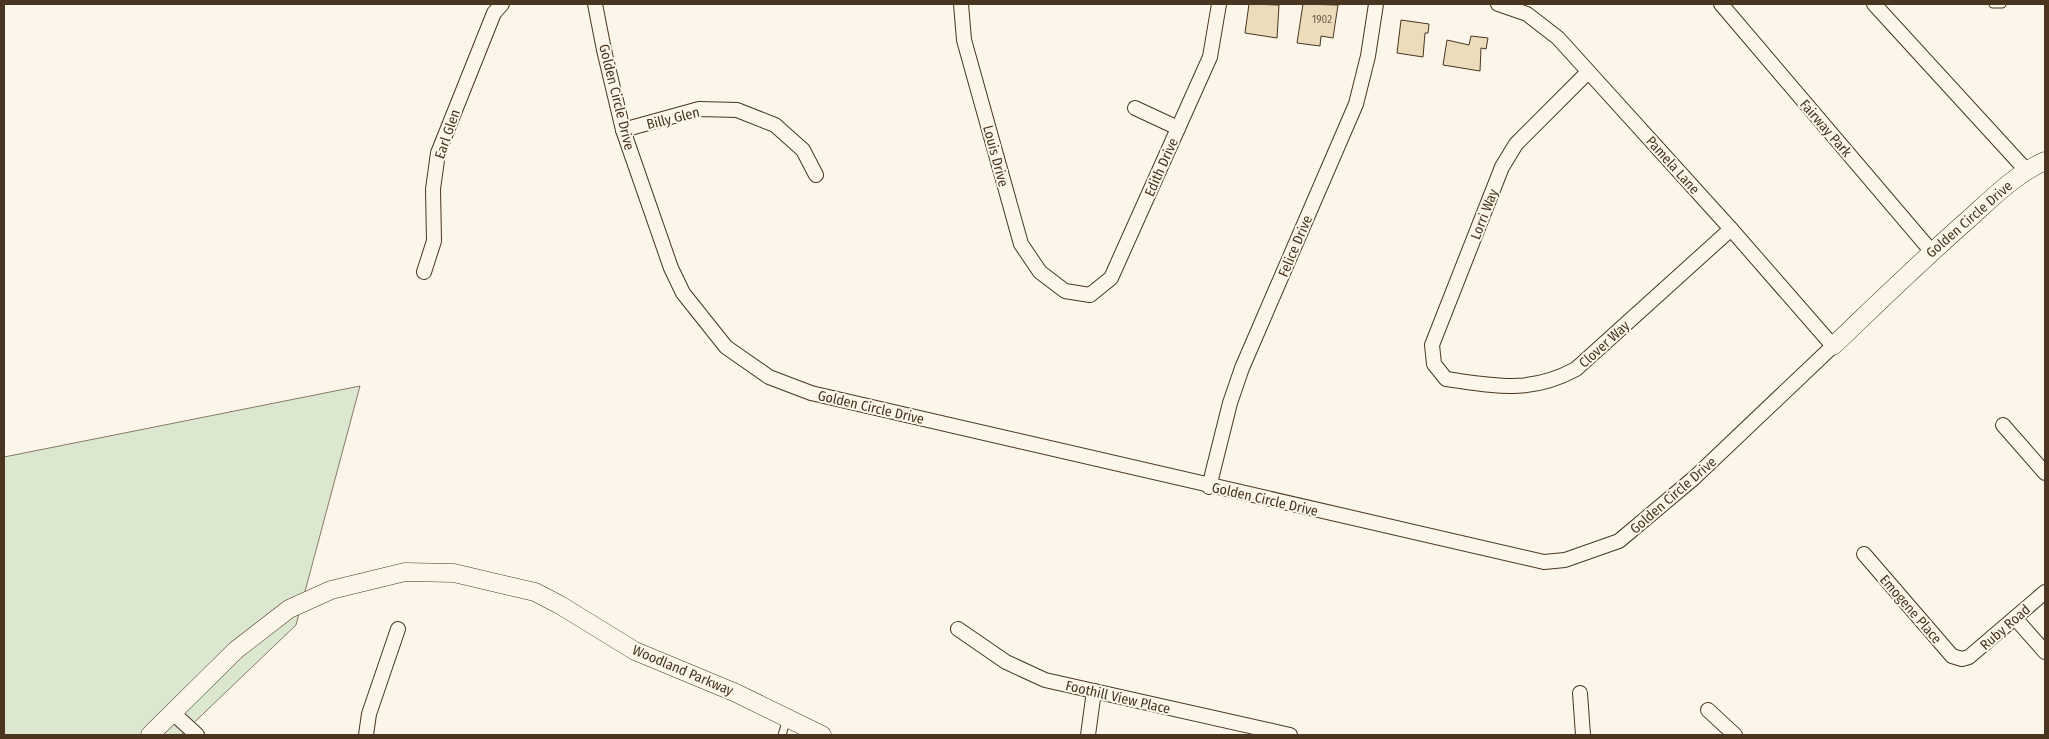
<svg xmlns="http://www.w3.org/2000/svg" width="2049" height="739" viewBox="0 0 2049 739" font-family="'Fira Sans Condensed',sans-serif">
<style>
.green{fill:#dce7d0;stroke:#887966}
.building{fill:#ecdcbc;stroke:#4a3520}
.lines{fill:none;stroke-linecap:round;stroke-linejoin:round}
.service-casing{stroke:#4a3520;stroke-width:9}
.minor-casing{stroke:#4a3520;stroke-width:16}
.tertiary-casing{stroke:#4a3520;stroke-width:19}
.service{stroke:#fbf6e9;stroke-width:7}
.minor{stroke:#fbf6e9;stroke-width:14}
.tertiary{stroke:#fbf6e9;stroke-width:18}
.labels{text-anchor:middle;stroke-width:4;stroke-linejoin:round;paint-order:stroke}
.number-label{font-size:11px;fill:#725f47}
.street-label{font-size:14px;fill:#4a3520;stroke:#fbf6e9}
</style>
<rect width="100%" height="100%" fill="#fbf6e9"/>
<path class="green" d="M 360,386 L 296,625 L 181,735 L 4,735 L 4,457 Z"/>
<g class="building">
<path d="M 1249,4 L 1279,5 L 1277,38 L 1245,33 Z"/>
<path d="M 1303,4 L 1338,5 L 1333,38 L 1321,36 L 1320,46 L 1297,43 Z"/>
<path d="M 1401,20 L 1429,24 L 1428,33 L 1425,33 L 1423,57 L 1397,53 Z"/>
<path d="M 1471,36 L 1488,38 L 1486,49 L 1481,48 L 1480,71 L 1443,65 L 1447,40 L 1469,45 Z"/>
</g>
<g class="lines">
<g class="service-casing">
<g id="service">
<path d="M 1993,4 L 2002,4"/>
<path d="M 782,735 L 787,719"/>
</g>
</g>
<g class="minor-casing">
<g id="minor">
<path d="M 595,4 L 604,50 L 623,130 L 671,268 L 683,293 L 726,347 L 769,377 L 811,393 L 1544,562 L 1565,560 L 1619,541 L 1694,478 L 1833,346 L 1731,229 L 1558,38 L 1527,14 L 1498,4"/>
<path d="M 961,4 L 964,40 L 1021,244 L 1040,272 L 1065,291 L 1090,295 L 1111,278 L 1210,57 L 1219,4"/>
<path d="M 1721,4 L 1932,252"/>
<path d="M 1874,4 L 2026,170"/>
<path d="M 1588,72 L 1516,144 L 1502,167 L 1432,345 L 1434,364 L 1446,379 C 1496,386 1530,394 1576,369 L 1731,229"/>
<path d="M 1135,108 L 1178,128"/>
<path d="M 623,130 L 699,109 L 737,110 L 775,125 L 803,150 L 816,175"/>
<path d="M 424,272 L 434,241 L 433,189 L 438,153 L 494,13 L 502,4"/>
<path d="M 2003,425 L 2045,473"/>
<path d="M 1209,487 L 1230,403 L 1242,368 L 1356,104 L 1368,56 L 1376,4"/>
<path d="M 1864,554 L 1952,656 L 1962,659 L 1969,657 L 2045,592"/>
<path d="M 2015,618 L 2045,652"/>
<path d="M 958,629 L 1006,662 L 1045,680 L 1290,735"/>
<path d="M 1580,693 L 1583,735"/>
<path d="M 1708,710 L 1735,735"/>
<path d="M 173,713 L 197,735"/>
<path d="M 366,735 L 369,714 L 398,629"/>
<path d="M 1088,735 L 1094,691"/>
</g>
</g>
<g class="tertiary-casing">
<g id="tertiary">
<path d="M 1833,346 C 1878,303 1923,259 1970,218 C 1993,197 2016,174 2045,161"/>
<path d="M 150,735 L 236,650 L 289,609 L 331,590 L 405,572 L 454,573 L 535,592 L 560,605 L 635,651 L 736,693 L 822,735"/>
</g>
</g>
<use href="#service" class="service"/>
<use href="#minor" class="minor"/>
<use href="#tertiary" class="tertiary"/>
</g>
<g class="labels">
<g class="number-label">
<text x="1322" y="23">1902</text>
</g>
<g class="street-label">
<text transform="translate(617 97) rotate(76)" y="5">Golden Circle Drive</text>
<text transform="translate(673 118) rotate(-14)" y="5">Billy Glen</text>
<text transform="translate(1826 128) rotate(49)" y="5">Fairway Park</text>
<text transform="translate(447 134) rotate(-71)" y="5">Earl Glen</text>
<text transform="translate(996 156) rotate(75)" y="5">Louis Drive</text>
<text transform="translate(1673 165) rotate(48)" y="5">Pamela Lane</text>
<text transform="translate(1161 167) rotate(-66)" y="5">Edith Drive</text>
<text transform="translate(1484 214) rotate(-69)" y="5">Lorri Way</text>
<text transform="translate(1969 219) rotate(-41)" y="5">Golden Circle Drive</text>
<text transform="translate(1295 246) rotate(-67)" y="5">Felice Drive</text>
<text transform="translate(1604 344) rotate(-42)" y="5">Clover Way</text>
<text transform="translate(871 407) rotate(13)" y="5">Golden Circle Drive</text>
<text transform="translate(1673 495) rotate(-41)" y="5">Golden Circle Drive</text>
<text transform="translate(1265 499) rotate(13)" y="5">Golden Circle Drive</text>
<text transform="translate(1911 609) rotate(49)" y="5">Emogene Place</text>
<text transform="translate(2005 627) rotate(-41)" y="5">Ruby Road</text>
<text transform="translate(683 670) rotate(23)" y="5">Woodland Parkway</text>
<text transform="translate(1118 697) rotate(13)" y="5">Foothill View Place</text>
</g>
</g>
<rect width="2049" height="739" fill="none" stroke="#4a3520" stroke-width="10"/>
</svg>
